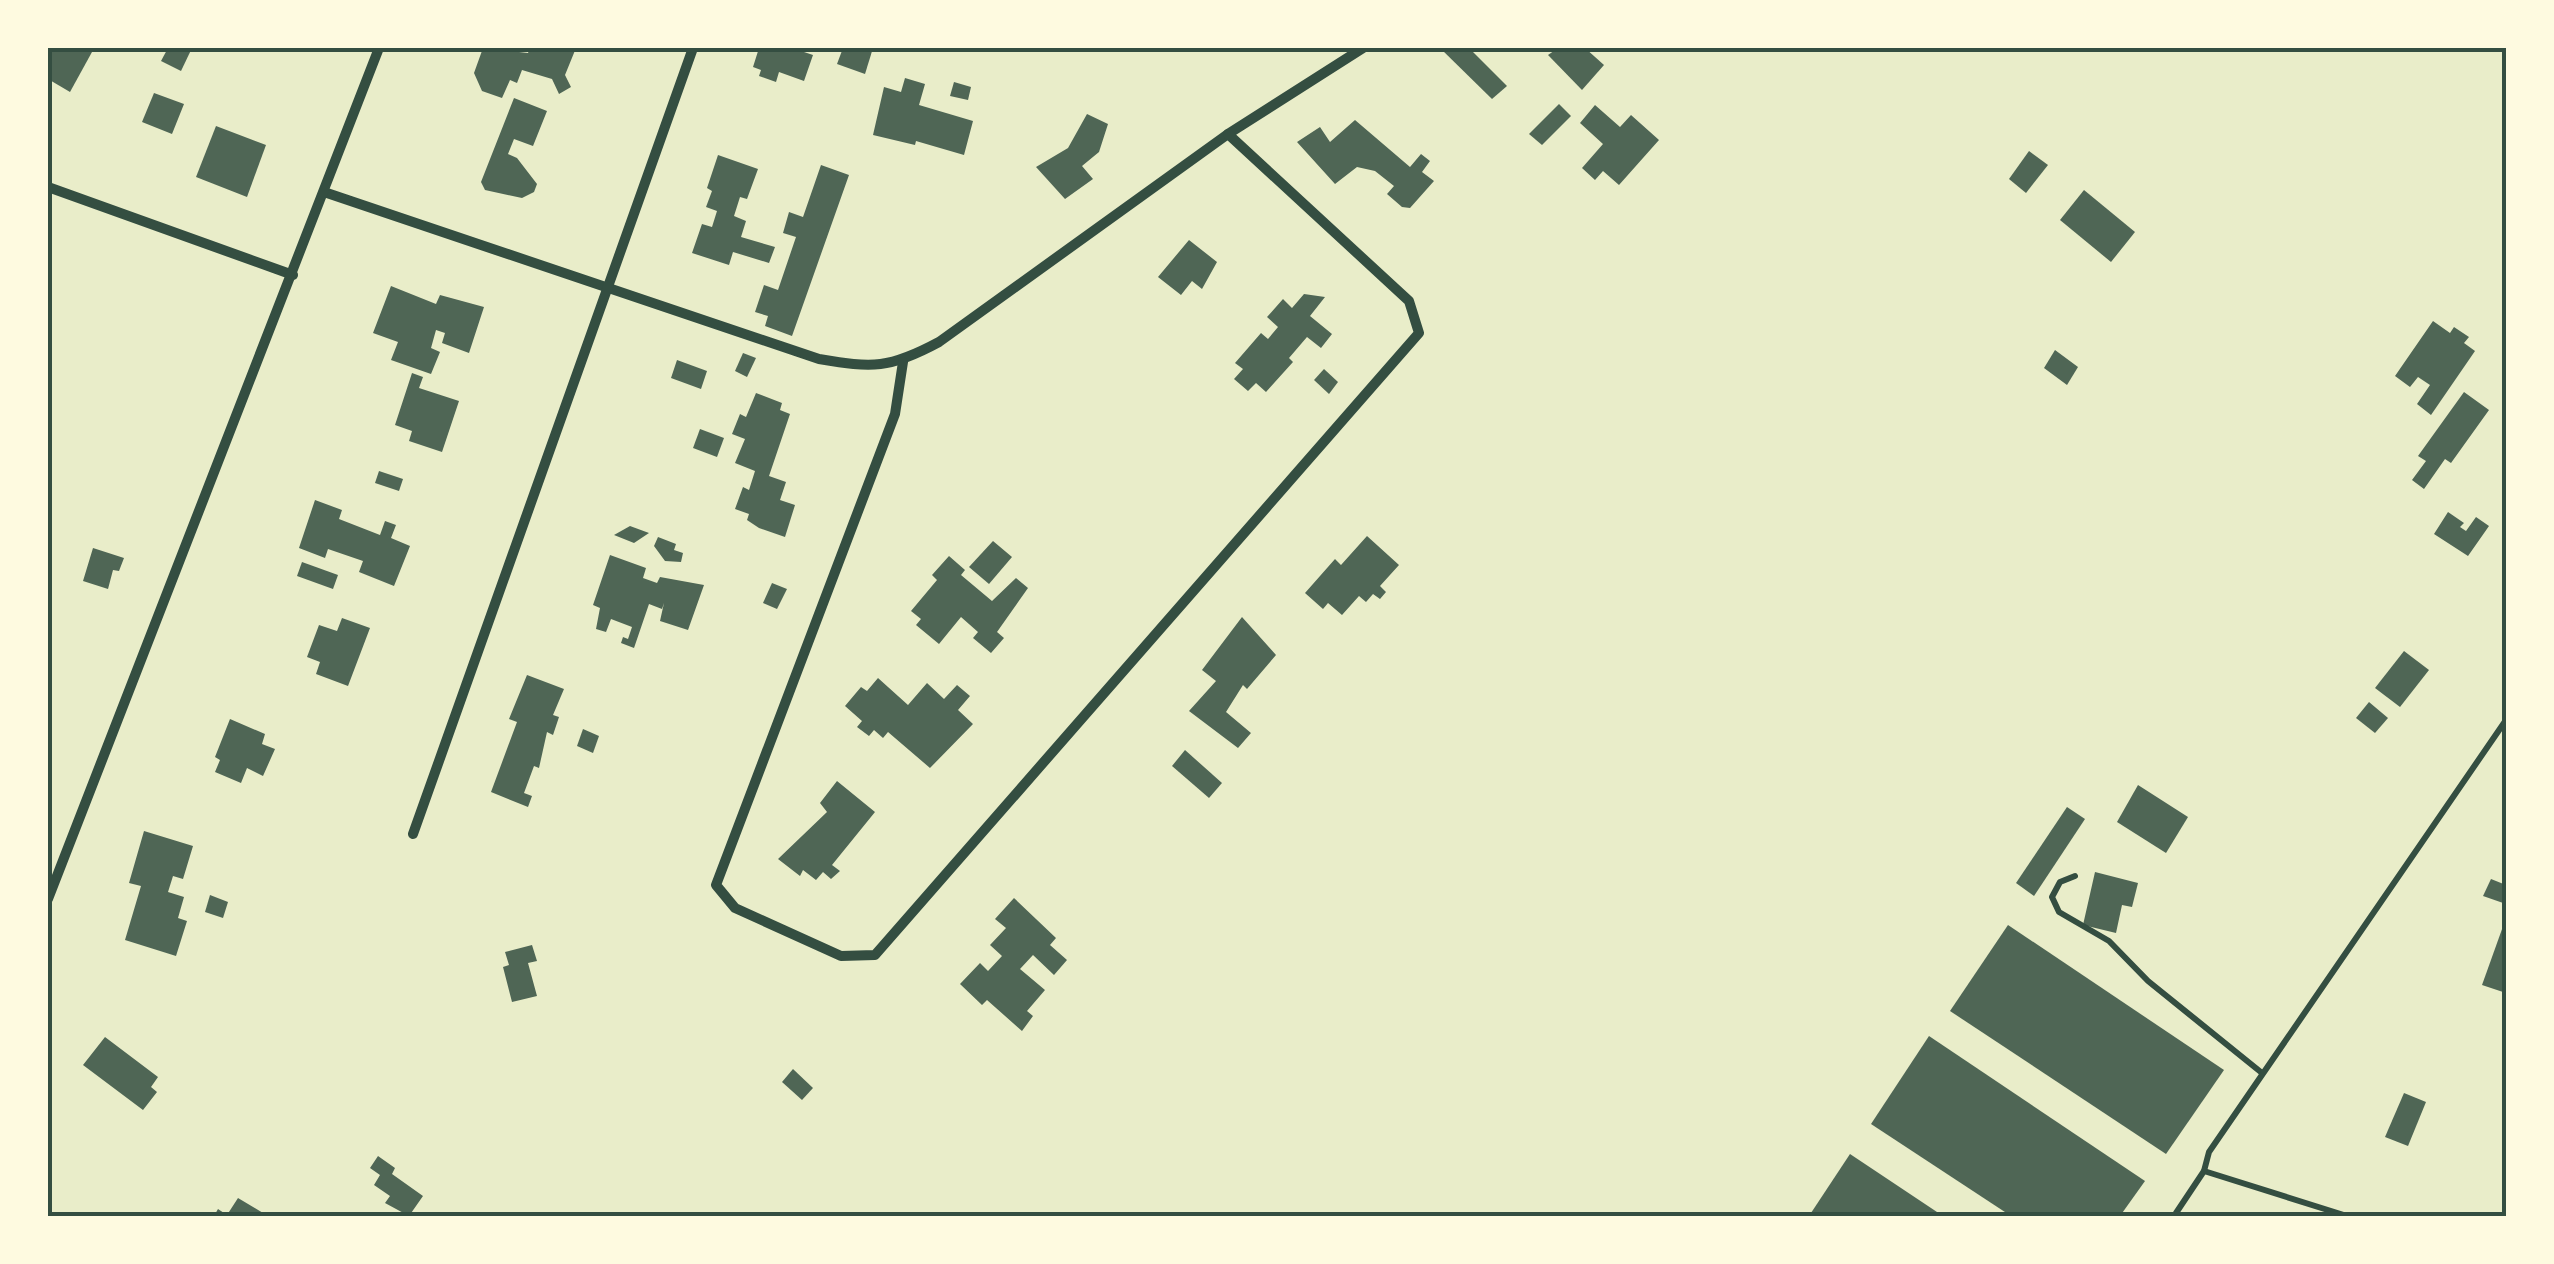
<svg xmlns="http://www.w3.org/2000/svg" width="2554" height="1264" viewBox="0 0 2554 1264" font-family="'Exo 2',sans-serif">
<style>
.building{fill:#4f6655}
.lines{fill:none;stroke-linecap:round;stroke-linejoin:round}
.service{stroke:#344e41;stroke-width:6}
.minor{stroke:#344e41;stroke-width:10}
.neatline{fill:none;stroke:#344e41;stroke-width:4}
</style>
<rect width="100%" height="100%" fill="#e9edc9"/>
<g class="building">
<path d="M 48,48 L 84,48 L 92,52 L 70,92 L 48,79 Z"/>
<path d="M 168,48 L 192,48 L 181,71 L 161,61 Z"/>
<path d="M 483,48 L 528,53 L 530,48 L 576,48 L 565,75 L 571,87 L 559,94 L 552,79 L 522,70 L 517,83 L 510,80 L 502,98 L 482,91 L 474,73 Z"/>
<path d="M 759,48 L 805,48 L 804,52 L 813,55 L 804,81 L 779,72 L 776,82 L 759,76 L 761,70 L 753,67 Z"/>
<path d="M 843,48 L 873,48 L 865,74 L 837,64 Z"/>
<path d="M 1440,48 L 1469,48 L 1507,86 L 1492,99 Z"/>
<path d="M 1558,48 L 1585,48 L 1604,65 L 1582,90 L 1548,55 Z"/>
<path d="M 905,78 L 925,84 L 919,105 L 973,121 L 964,155 L 916,141 L 915,145 L 873,135 L 884,87 L 901,92 Z"/>
<path d="M 954,82 L 971,87 L 968,100 L 950,96 Z"/>
<path d="M 154,93 L 184,104 L 172,134 L 142,122 Z"/>
<path d="M 514,98 L 547,111 L 533,146 L 514,139 L 508,154 L 517,158 L 537,184 L 534,192 L 522,198 L 485,190 L 481,182 Z"/>
<path d="M 1559,104 L 1571,116 L 1542,145 L 1529,134 Z"/>
<path d="M 1595,105 L 1620,127 L 1631,115 L 1659,140 L 1619,185 L 1603,171 L 1595,180 L 1582,168 L 1603,144 L 1580,123 Z"/>
<path d="M 1087,114 L 1108,124 L 1099,152 L 1082,166 L 1093,179 L 1065,199 L 1036,167 L 1068,148 Z"/>
<path d="M 1355,120 L 1410,167 L 1421,154 L 1430,161 L 1422,172 L 1434,181 L 1410,208 L 1402,207 L 1387,194 L 1394,186 L 1375,171 L 1357,167 L 1335,184 L 1297,142 L 1320,127 L 1330,142 Z"/>
<path d="M 216,126 L 266,145 L 247,197 L 196,177 Z"/>
<path d="M 2029,151 L 2048,165 L 2026,193 L 2009,179 Z"/>
<path d="M 718,155 L 758,169 L 747,199 L 740,197 L 734,216 L 746,221 L 741,237 L 775,247 L 769,263 L 733,252 L 729,265 L 692,253 L 702,224 L 712,227 L 717,211 L 706,207 L 712,191 L 707,188 Z"/>
<path d="M 821,165 L 849,175 L 792,336 L 765,326 L 768,316 L 755,312 L 764,285 L 778,290 L 796,237 L 783,233 L 789,212 L 803,217 Z"/>
<path d="M 2084,190 L 2135,232 L 2111,262 L 2060,220 Z"/>
<path d="M 1189,240 L 1217,262 L 1202,289 L 1192,281 L 1181,295 L 1158,277 Z"/>
<path d="M 391,286 L 436,304 L 440,295 L 484,307 L 469,353 L 442,343 L 445,333 L 436,330 L 431,348 L 440,352 L 431,374 L 391,360 L 398,342 L 373,333 Z"/>
<path d="M 1304,294 L 1325,297 L 1310,316 L 1332,334 L 1321,348 L 1307,337 L 1289,358 L 1293,362 L 1266,392 L 1256,383 L 1248,391 L 1234,379 L 1243,369 L 1235,363 L 1261,333 L 1268,339 L 1278,327 L 1267,317 L 1283,299 L 1292,308 Z"/>
<path d="M 2433,321 L 2450,333 L 2454,327 L 2469,337 L 2464,343 L 2475,351 L 2431,415 L 2417,404 L 2430,385 L 2418,377 L 2410,387 L 2395,376 Z"/>
<path d="M 2055,350 L 2078,367 L 2067,385 L 2044,368 Z"/>
<path d="M 743,353 L 756,358 L 747,377 L 735,371 Z"/>
<path d="M 677,360 L 707,371 L 701,389 L 671,378 Z"/>
<path d="M 1324,369 L 1338,382 L 1329,394 L 1314,380 Z"/>
<path d="M 412,373 L 423,377 L 419,388 L 459,401 L 442,452 L 409,441 L 412,431 L 395,425 Z"/>
<path d="M 2464,392 L 2489,410 L 2451,463 L 2445,459 L 2424,489 L 2412,480 L 2426,461 L 2418,456 Z"/>
<path d="M 756,393 L 782,403 L 780,410 L 790,414 L 769,476 L 786,482 L 780,500 L 795,505 L 785,537 L 759,528 L 747,520 L 749,514 L 735,509 L 743,487 L 749,490 L 755,471 L 735,463 L 745,439 L 732,434 L 740,414 L 746,417 Z"/>
<path d="M 700,429 L 724,438 L 717,457 L 693,448 Z"/>
<path d="M 379,471 L 403,479 L 399,491 L 375,483 Z"/>
<path d="M 315,500 L 342,510 L 339,519 L 380,535 L 385,521 L 396,525 L 391,538 L 410,546 L 394,586 L 359,572 L 363,561 L 328,549 L 325,558 L 299,548 Z"/>
<path d="M 2448,512 L 2464,523 L 2460,527 L 2466,531 L 2476,517 L 2489,526 L 2468,556 L 2434,534 Z"/>
<path d="M 630,526 L 649,533 L 634,543 L 614,535 Z"/>
<path d="M 1367,536 L 1399,565 L 1380,586 L 1386,592 L 1380,599 L 1373,594 L 1366,602 L 1359,596 L 1342,615 L 1328,603 L 1323,609 L 1305,593 L 1335,559 L 1341,565 Z"/>
<path d="M 658,537 L 676,544 L 674,550 L 683,553 L 681,562 L 665,561 L 654,546 Z"/>
<path d="M 993,541 L 1012,557 L 989,584 L 969,567 Z"/>
<path d="M 93,548 L 124,558 L 119,571 L 113,570 L 108,589 L 83,581 Z"/>
<path d="M 610,555 L 646,568 L 643,578 L 657,583 L 660,577 L 704,585 L 688,630 L 660,621 L 664,603 L 662,609 L 649,604 L 634,648 L 621,643 L 623,637 L 628,639 L 632,627 L 611,619 L 606,632 L 596,629 L 600,608 L 593,605 Z"/>
<path d="M 949,556 L 965,570 L 961,575 L 992,601 L 1016,578 L 1028,588 L 997,632 L 1004,638 L 991,653 L 973,638 L 978,632 L 961,617 L 939,644 L 916,625 L 921,619 L 911,611 L 937,580 L 932,575 Z"/>
<path d="M 302,562 L 338,575 L 333,589 L 297,576 Z"/>
<path d="M 772,583 L 787,589 L 777,609 L 763,603 Z"/>
<path d="M 1242,617 L 1276,655 L 1247,689 L 1243,685 L 1226,712 L 1251,733 L 1238,748 L 1189,711 L 1216,681 L 1202,670 Z"/>
<path d="M 342,618 L 370,628 L 348,686 L 316,674 L 320,662 L 307,657 L 319,625 L 337,631 Z"/>
<path d="M 2404,651 L 2429,670 L 2400,707 L 2375,688 Z"/>
<path d="M 527,675 L 564,689 L 553,715 L 559,717 L 553,735 L 547,732 L 539,768 L 534,766 L 524,793 L 532,796 L 528,807 L 491,792 L 517,722 L 509,719 Z"/>
<path d="M 878,678 L 908,705 L 927,683 L 944,699 L 957,685 L 970,696 L 958,710 L 973,724 L 930,768 L 888,732 L 883,738 L 874,730 L 869,736 L 857,727 L 862,721 L 845,706 L 861,687 L 867,691 Z"/>
<path d="M 2369,702 L 2388,718 L 2375,733 L 2356,718 Z"/>
<path d="M 230,719 L 265,734 L 262,744 L 275,749 L 263,776 L 247,768 L 241,783 L 215,772 L 220,760 L 215,757 Z"/>
<path d="M 583,729 L 599,736 L 593,753 L 577,746 Z"/>
<path d="M 1185,750 L 1222,783 L 1209,798 L 1172,766 Z"/>
<path d="M 837,781 L 875,812 L 832,865 L 840,871 L 831,879 L 823,872 L 816,880 L 803,870 L 800,876 L 778,859 L 827,812 L 820,803 Z"/>
<path d="M 2138,785 L 2188,817 L 2166,853 L 2117,822 Z"/>
<path d="M 2067,807 L 2085,819 L 2034,896 L 2016,883 Z"/>
<path d="M 144,831 L 193,846 L 183,879 L 173,876 L 168,892 L 184,897 L 178,918 L 187,921 L 176,956 L 125,940 L 141,886 L 129,883 Z"/>
<path d="M 2095,872 L 2138,883 L 2132,907 L 2122,905 L 2116,933 L 2083,925 Z"/>
<path d="M 2491,879 L 2506,885 L 2506,904 L 2483,896 Z"/>
<path d="M 210,895 L 228,902 L 223,918 L 205,912 Z"/>
<path d="M 1014,898 L 1056,938 L 1050,945 L 1067,960 L 1054,975 L 1033,955 L 1020,969 L 1045,990 L 1027,1011 L 1033,1016 L 1022,1031 L 987,1000 L 982,1005 L 960,984 L 980,963 L 988,971 L 1002,956 L 990,945 L 1006,928 L 995,919 Z"/>
<path d="M 2506,918 L 2506,993 L 2482,985 Z"/>
<path d="M 2008,925 L 2224,1070 L 2166,1154 L 1950,1011 Z"/>
<path d="M 532,945 L 537,961 L 528,963 L 537,996 L 512,1002 L 503,967 L 509,965 L 505,952 Z"/>
<path d="M 1929,1036 L 2145,1181 L 2120,1216 L 2011,1216 L 1871,1124 Z"/>
<path d="M 105,1037 L 158,1077 L 151,1087 L 157,1092 L 143,1110 L 83,1065 Z"/>
<path d="M 793,1069 L 813,1088 L 802,1100 L 782,1082 Z"/>
<path d="M 2404,1093 L 2426,1102 L 2408,1146 L 2385,1137 Z"/>
<path d="M 1850,1154 L 1943,1216 L 1809,1216 Z"/>
<path d="M 378,1156 L 395,1168 L 392,1174 L 423,1196 L 409,1216 L 385,1203 L 390,1196 L 374,1185 L 380,1175 L 370,1168 Z"/>
<path d="M 238,1198 L 268,1216 L 214,1216 L 218,1209 L 227,1215 Z"/>
</g>
<g class="lines">
<g class="service">
<path d="M 2075,876 L 2060,882 L 2052,897 L 2059,912 L 2109,941 L 2148,981 L 2262,1073"/>
<path d="M 2204,1171 L 2347,1216"/>
<path d="M 2176,1213 L 2204,1171 L 2209,1152 L 2506,720"/>
</g>
<g class="minor">
<path d="M 48,187 L 293,275"/>
<path d="M 324,192 L 819,359 C 873,368 889,369 939,342 L 1228,134 L 1363,48"/>
<path d="M 903,362 L 895,414 L 716,885 L 735,908 L 841,956 L 875,955 L 1419,333 L 1409,301 L 1228,134"/>
<path d="M 413,834 L 693,48"/>
<path d="M 48,899 L 379,48"/>
</g>
</g>
<rect width="2554" height="1264" fill="none" stroke="#fefae0" stroke-width="100"/>
<rect x="50" y="50" width="2454" height="1164" class="neatline"/>
</svg>
